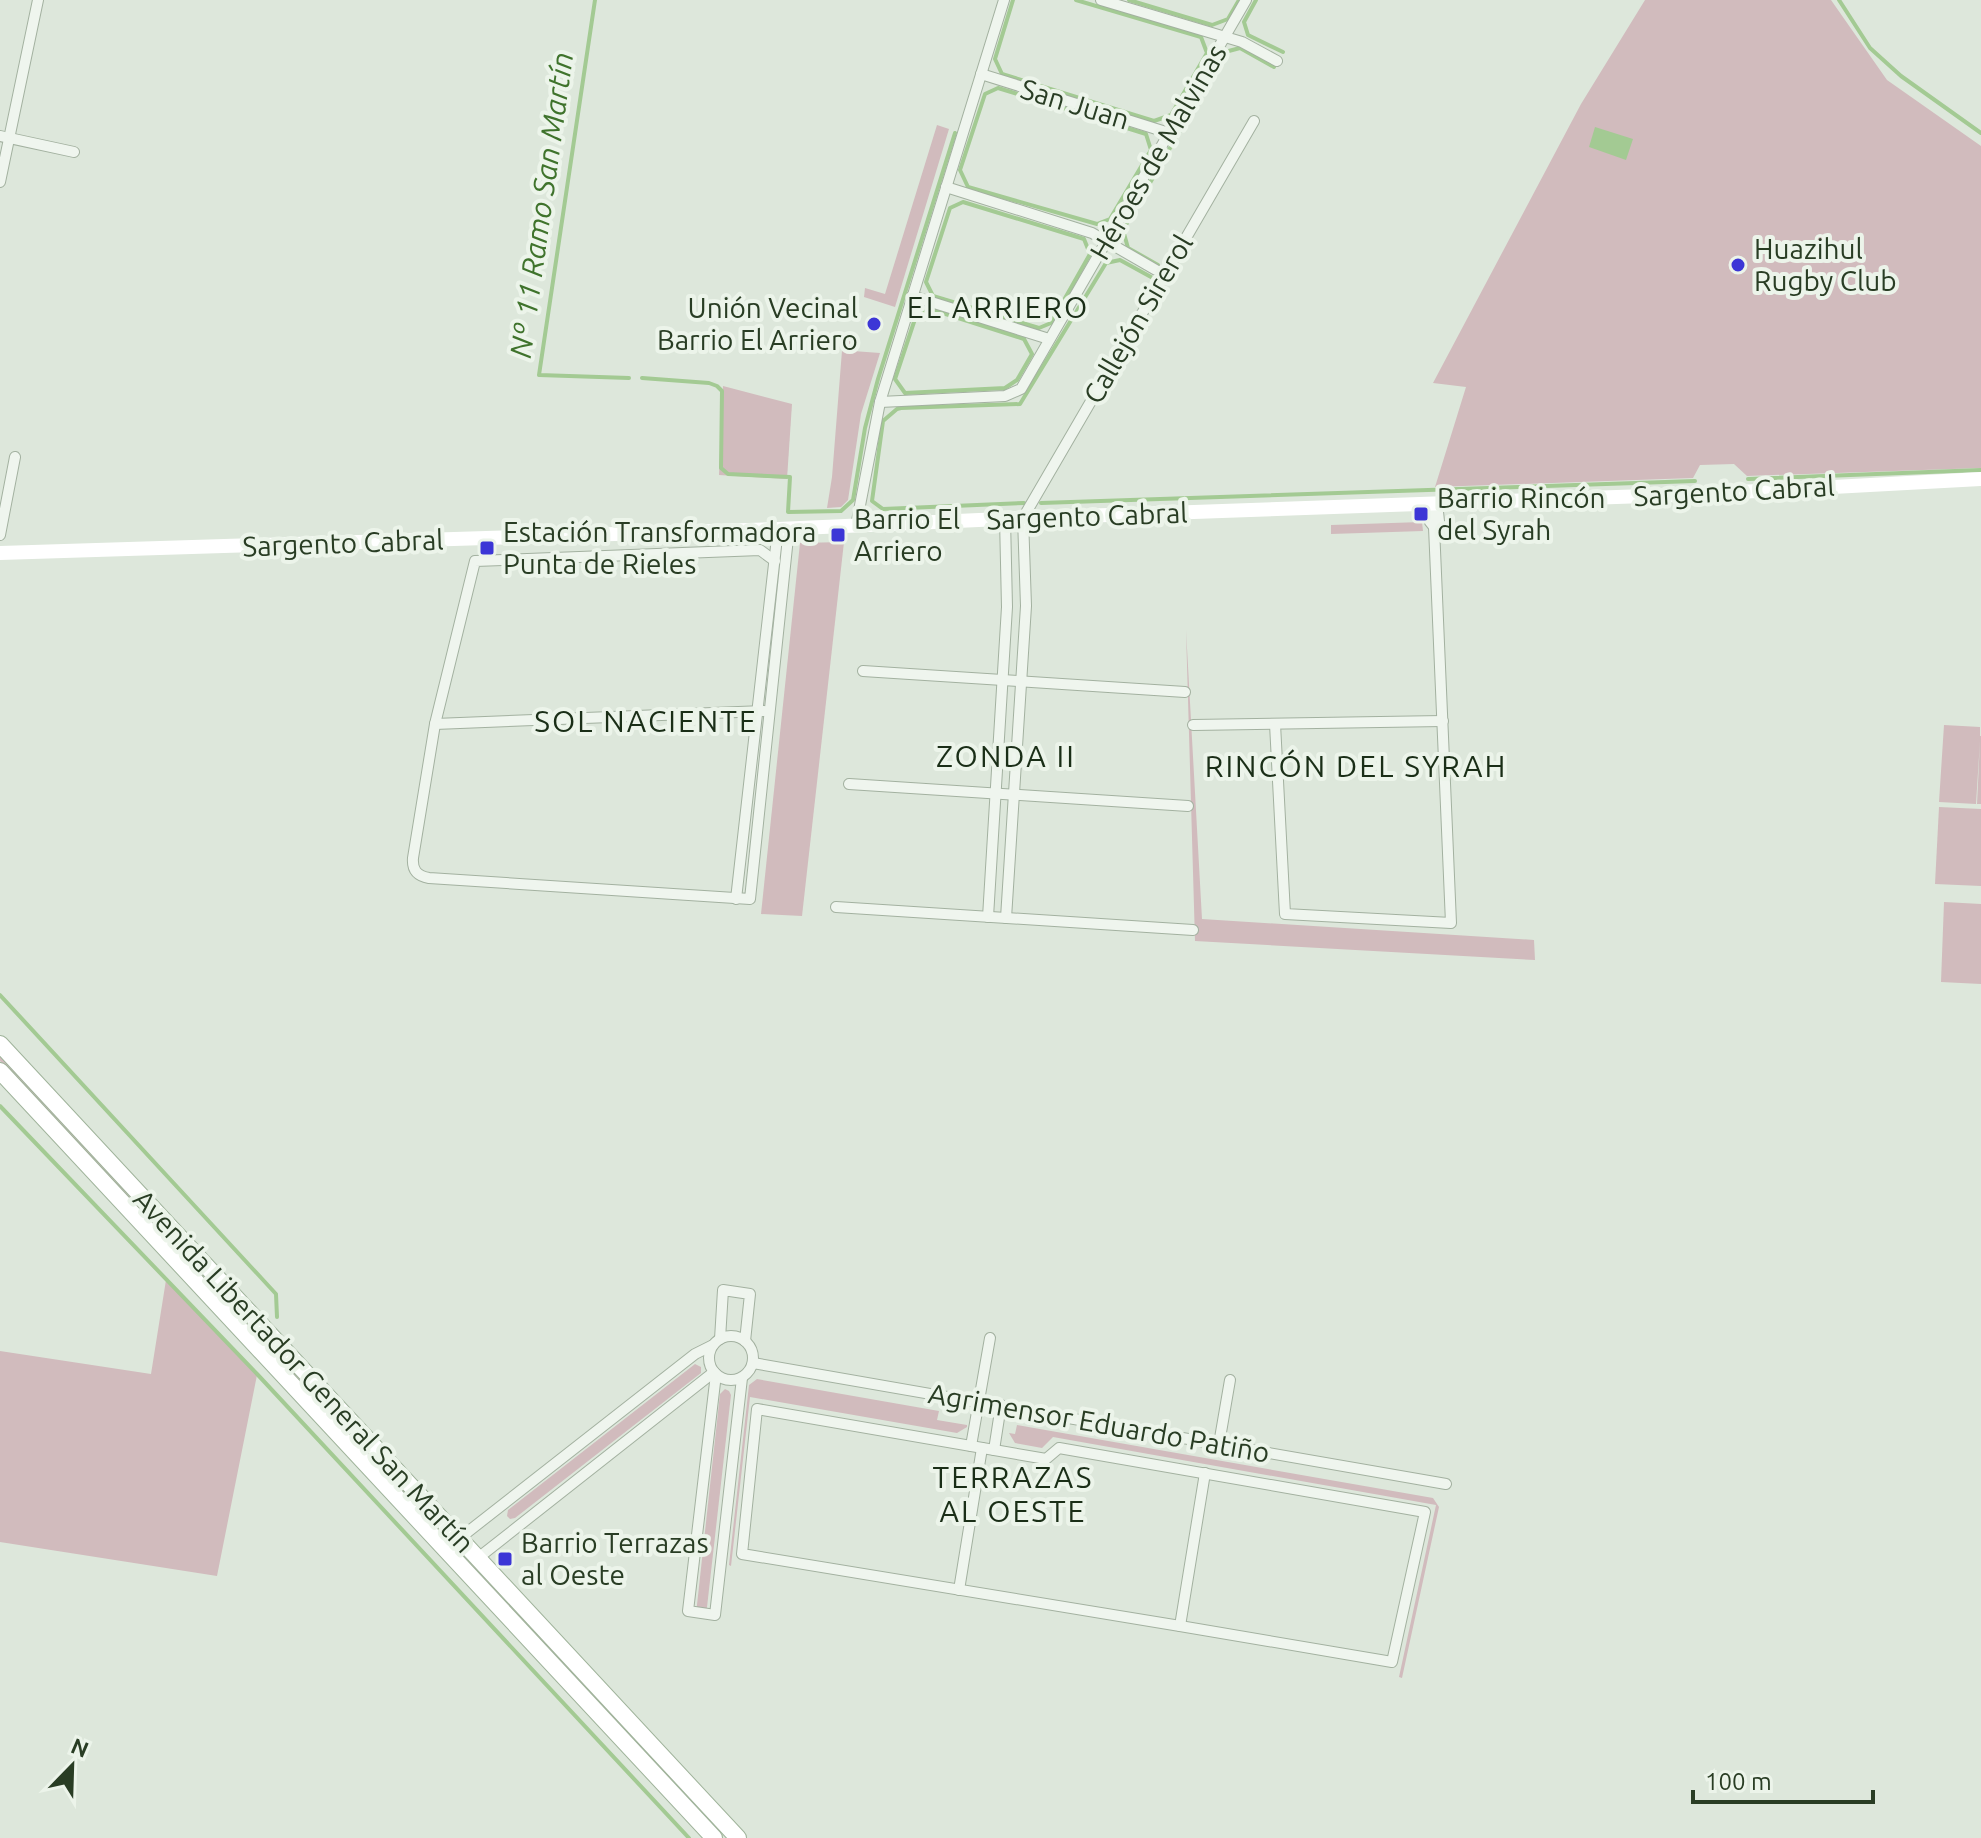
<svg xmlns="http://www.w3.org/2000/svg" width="1981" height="1838" viewBox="0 0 1981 1838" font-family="Ubuntu,sans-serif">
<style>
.green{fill:#d1bbbd}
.water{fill:#a3ca93}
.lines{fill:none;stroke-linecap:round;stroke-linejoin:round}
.stream{stroke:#a3ca93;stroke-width:4}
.street-casing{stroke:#a3b1a0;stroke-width:12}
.primary-casing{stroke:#9fb39a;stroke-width:18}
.street{stroke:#eff5ee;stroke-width:10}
.secondary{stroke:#fff;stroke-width:14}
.primary{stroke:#fff;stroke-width:16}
.poi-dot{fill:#3c36d6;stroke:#ecf4ea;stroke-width:3}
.labels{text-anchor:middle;stroke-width:8;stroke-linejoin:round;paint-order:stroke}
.street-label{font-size:28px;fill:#293d24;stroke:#ecf4ea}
.poi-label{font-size:28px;fill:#293d24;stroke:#ecf4ea;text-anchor:start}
.water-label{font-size:30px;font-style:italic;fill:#3f732c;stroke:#ecf4ea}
.neighbourhood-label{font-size:30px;letter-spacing:2px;fill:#1a2e17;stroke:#ecf4ea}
</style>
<rect width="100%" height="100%" fill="#dde7db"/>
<g class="green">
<path d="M 1645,0 L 1831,0 L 1887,80 L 1981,146 L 1981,468 L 1747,476 L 1734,464 L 1700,465 L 1693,478 L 1435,487 L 1466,387 L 1433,383 L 1581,104 Z"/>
<path d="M 937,125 L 949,129 L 895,307 L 864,297 L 865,288 L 885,294 Z"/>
<path d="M 843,338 L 854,340 L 853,351 L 880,353 L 861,414 L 848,500 L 841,507 L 827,508 L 832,477 Z"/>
<path d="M 723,386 L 792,404 L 787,479 L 719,475 Z"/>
<path d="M 1422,522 L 1423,531 L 1331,534 L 1331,525 Z"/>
<path d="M 844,542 L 802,916 L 761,914 L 800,543 Z"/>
<path d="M 1186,630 L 1202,919 L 1534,940 L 1535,960 L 1195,941 Z"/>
<path d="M 1944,725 L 1980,727 L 1980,736 L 1981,736 L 1981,804 L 1977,804 L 1980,741 L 1976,804 L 1939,802 Z"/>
<path d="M 1939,807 L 1981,809 L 1981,886 L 1935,884 Z"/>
<path d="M 1944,902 L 1981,904 L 1981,984 L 1941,982 Z"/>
<path d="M 0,1053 L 274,1347 L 269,1351 L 0,1061 Z"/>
<path d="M 166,1280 L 257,1375 L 217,1576 L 0,1542 L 0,1351 L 151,1374 Z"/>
<path d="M 276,1350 L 674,1780 L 671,1782 L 272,1354 Z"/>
<path d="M 695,1364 L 701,1367 L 701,1373 L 515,1518 L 510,1519 L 507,1516 L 508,1510 Z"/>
<path d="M 757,1379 L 939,1411 L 937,1420 L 967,1425 L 967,1427 L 957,1433 L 750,1397 L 731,1566 L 729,1565 L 749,1385 Z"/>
<path d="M 725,1389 L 729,1391 L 731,1395 L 706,1616 L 696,1614 L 720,1394 Z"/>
<path d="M 1017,1425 L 1433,1498 L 1439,1507 L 1402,1678 L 1399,1677 L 1436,1505 L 1053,1437 L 1042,1448 L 1015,1443 L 1009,1433 L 1015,1434 Z"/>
</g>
<path class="water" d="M 1595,127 L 1633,139 L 1626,160 L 1589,147 Z"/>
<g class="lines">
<g class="stream">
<path d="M 595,0 L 539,375 L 629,378"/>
<path d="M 1013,0 L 995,59 L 1002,74 L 1154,121 L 1171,115 L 1207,53 L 1201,37 L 1076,0"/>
<path d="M 1129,0 L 1212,25 L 1228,19 L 1239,0"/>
<path d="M 1256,0 L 1244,22 L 1248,35 L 1283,52"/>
<path d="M 1839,0 L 1870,48 L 1901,76 L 1981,133"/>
<path d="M 998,88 L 1146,134 L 1151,150 L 1110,219 L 1097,224 L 968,187 L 960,170 L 985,94 Z"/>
<path d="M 963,202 L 1084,239 L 1090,254 L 1051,323 L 1039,328 L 933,296 L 926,282 L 950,208 Z"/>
<path d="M 1158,265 L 1128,248 L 1123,230 L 1225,52 L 1240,48 L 1274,67"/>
<path d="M 930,309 L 1024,339 L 1032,354 L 1017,380 L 1005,388 L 905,393 L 895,379 L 916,316 Z"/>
<path d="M 642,378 L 709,383 L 717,386 L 722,391 L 721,468 L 728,474 L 790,477 L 788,512 L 841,511 L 853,500 L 865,428 L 878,379 L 955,133"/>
<path d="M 1748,479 L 1981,470"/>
<path d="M 1024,503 L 883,509 L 872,501 L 883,421 L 897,409 L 901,408 L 1020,404 L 1106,263 L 1120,260 L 1151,277"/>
<path d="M 1041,503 L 1695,481"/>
<path d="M 0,995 L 276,1294 L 277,1317"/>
<path d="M 0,1106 L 258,1375 L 689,1838"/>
</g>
<g class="street-casing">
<g id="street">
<path d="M 1101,0 L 1242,42 L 1277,61"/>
<path d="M 981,74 L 1169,133"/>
<path d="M 0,136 L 74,152"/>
<path d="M 0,182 L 38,0"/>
<path d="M 946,187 L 1092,233 L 1156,270"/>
<path d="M 912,296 L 1049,339"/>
<path d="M 880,402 L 1005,396 L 1021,389 L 1246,0"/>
<path d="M 1428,503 L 1430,522 L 1434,527"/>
<path d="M 856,526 L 880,402 L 1004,0"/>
<path d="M 0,535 L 15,457"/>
<path d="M 775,561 L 760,550 L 475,561 L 435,724 L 413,858 C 412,870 417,876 429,878 L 750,899 L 789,528"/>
<path d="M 863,671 L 1185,692"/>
<path d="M 435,724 L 764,711"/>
<path d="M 1275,724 L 1285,914 L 1451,923 L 1434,527 L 1439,521 L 1437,503"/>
<path d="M 1193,725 L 1443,721"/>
<path d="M 849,784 L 1188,806"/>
<path d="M 736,899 L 778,529"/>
<path d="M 836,907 L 1193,930"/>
<path d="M 988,917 L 1007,607 L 1005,519"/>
<path d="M 1006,918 L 1026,606 L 1023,518 L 1254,121"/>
<circle cx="731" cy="1358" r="22"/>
<path d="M 720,1339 L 723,1290 L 750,1294 L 745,1341"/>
<path d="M 753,1363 L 1446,1484"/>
<path d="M 716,1374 L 688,1611 L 715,1615 L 742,1378"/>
<path d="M 757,1409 L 1046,1459 L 1059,1448 L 1425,1512 L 1392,1662 L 1180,1626 L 742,1554 Z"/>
<path d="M 1219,1444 L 1230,1380"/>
<path d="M 971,1446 L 990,1338"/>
<path d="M 994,1450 L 1001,1405"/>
<path d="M 460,1538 L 695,1354 L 713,1345"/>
<path d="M 478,1558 L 714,1372"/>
<path d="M 959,1590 L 982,1448"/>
<path d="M 1180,1626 L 1205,1473"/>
</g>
</g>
<g class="primary-casing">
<g id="primary">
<path d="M 0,1044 L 738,1838"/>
<path d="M 0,1071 L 714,1838"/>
</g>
</g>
<use href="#street" class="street"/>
<path class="secondary" d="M 0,553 L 778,529 L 1023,518 L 1702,494 L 1981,479"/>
<use href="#primary" class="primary"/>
</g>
<g class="poi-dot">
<circle cx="1738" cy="265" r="8"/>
<circle cx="874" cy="324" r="8"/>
<rect x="1413" y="506" width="16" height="16" rx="4"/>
<rect x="830" y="527" width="16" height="16" rx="4"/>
<rect x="479" y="540" width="16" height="16" rx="4"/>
<rect x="497" y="1551" width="16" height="16" rx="4"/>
</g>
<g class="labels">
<g class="street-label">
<text transform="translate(1075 104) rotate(17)" y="10">San Juan</text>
<text transform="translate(1158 152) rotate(-60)" y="10">Héroes de Malvinas</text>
<text transform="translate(1138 319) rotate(-60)" y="10">Callejón Sirerol</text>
<text transform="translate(1734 491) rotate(-3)" y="10">Sargento Cabral</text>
<text transform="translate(1087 516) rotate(-2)" y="10">Sargento Cabral</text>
<text transform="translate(343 543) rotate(-2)" y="10">Sargento Cabral</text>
<text transform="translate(304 1371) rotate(47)" y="10">Avenida Libertador General San Martín</text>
<text transform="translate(1099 1423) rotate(10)" y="10">Agrimensor Eduardo Patiño</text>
</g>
<g class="poi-label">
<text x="1754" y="259">Huazihul<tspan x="1754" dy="32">Rugby Club</tspan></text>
<text x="858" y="318" text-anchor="end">Unión Vecinal<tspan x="858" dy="32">Barrio El Arriero</tspan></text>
<text x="1437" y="508">Barrio Rincón<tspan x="1437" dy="32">del Syrah</tspan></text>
<text x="854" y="529">Barrio El<tspan x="854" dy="32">Arriero</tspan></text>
<text x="503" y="542">Estación Transformadora<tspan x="503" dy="32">Punta de Rieles</tspan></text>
<text x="521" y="1553">Barrio Terrazas<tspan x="521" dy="32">al Oeste</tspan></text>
</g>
<g class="water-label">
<text transform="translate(542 205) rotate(-82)" y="10">Nº 11 Ramo San Martín</text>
</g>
<g class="neighbourhood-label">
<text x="998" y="318">EL ARRIERO</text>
<text x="646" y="732">SOL NACIENTE</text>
<text x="1006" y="767">ZONDA II</text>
<text x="1356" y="777">RINCÓN DEL SYRAH</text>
<text x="1013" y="1488">TERRAZAS<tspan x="1013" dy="34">AL OESTE</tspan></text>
</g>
</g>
<g transform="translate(72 1766) rotate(23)" stroke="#ecf4ea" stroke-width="6" paint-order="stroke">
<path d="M0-6L14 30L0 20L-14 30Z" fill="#293d24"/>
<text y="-12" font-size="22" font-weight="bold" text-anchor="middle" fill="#293d24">N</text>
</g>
<path d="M1693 1790v12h180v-12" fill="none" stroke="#293d24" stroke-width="4"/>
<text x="1705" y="1790" font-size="24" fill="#293d24" stroke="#ecf4ea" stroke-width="6" paint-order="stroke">100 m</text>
</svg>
